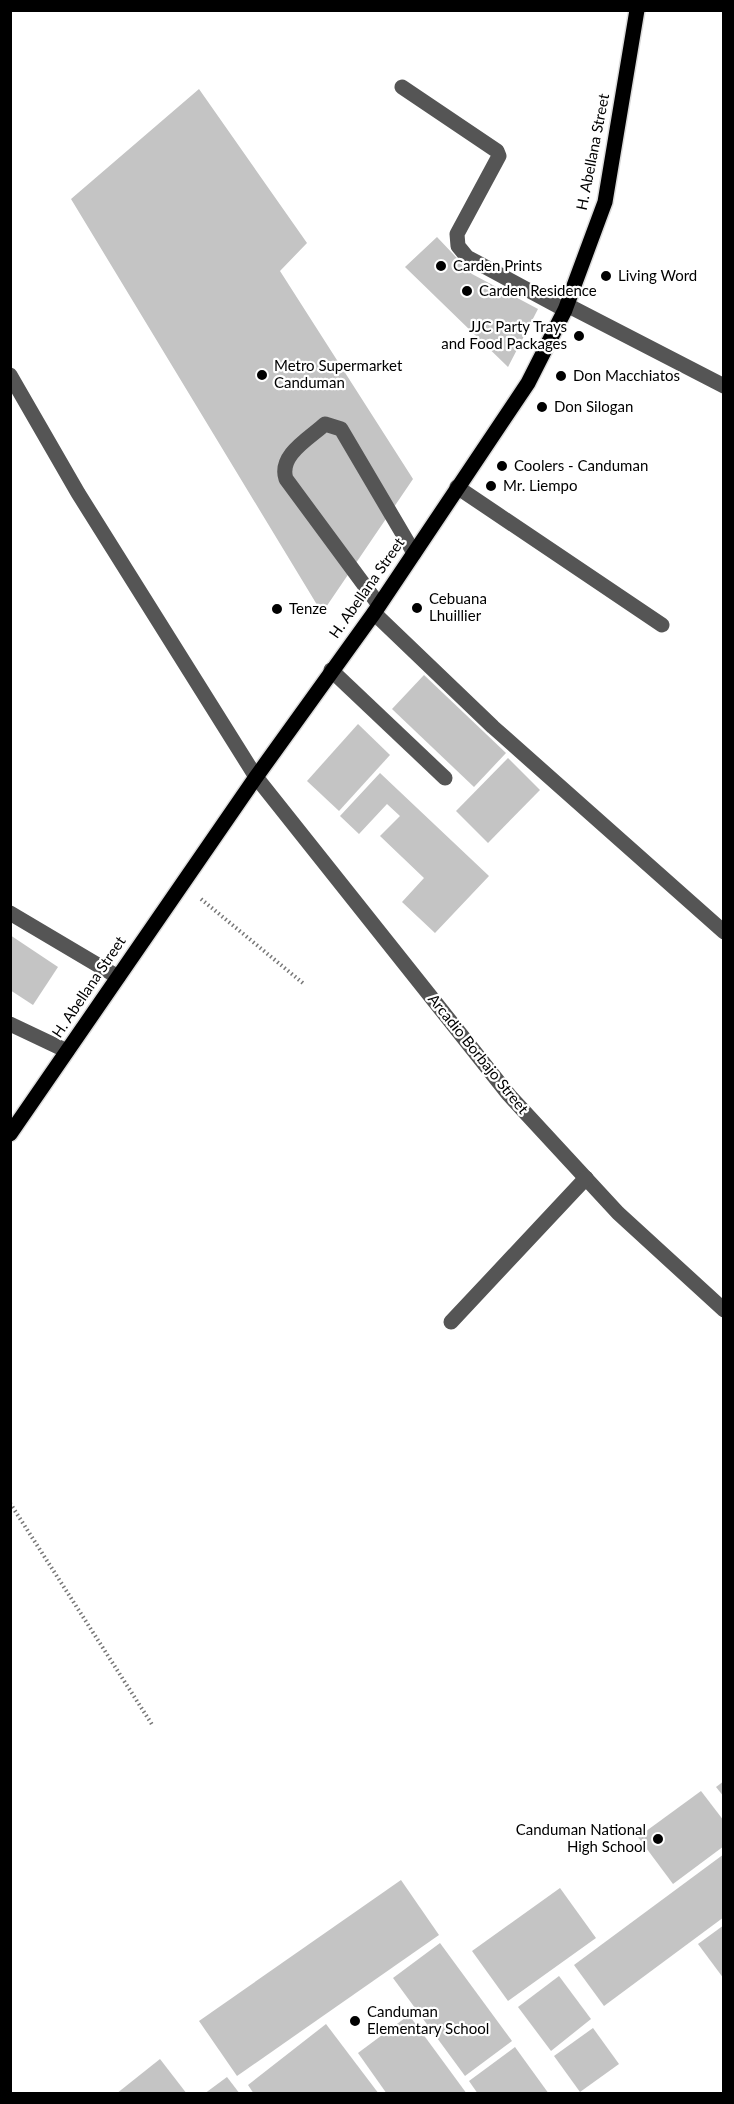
<svg xmlns="http://www.w3.org/2000/svg" width="734" height="2104" viewBox="0 0 734 2104" font-family="Lato,sans-serif">
<style>
.building{fill:#c4c4c4}
.lines{fill:none;stroke-linecap:round;stroke-linejoin:round}
.major-casing{stroke:#dbdbdb;stroke-width:18}
.path{stroke:#777;stroke-width:4;stroke-dasharray:1.5 3;stroke-linecap:butt}
.minor{stroke:#555;stroke-width:15}
.major{stroke:#000;stroke-width:15}
.poi-dot{fill:#000;stroke:#fff;stroke-width:2}
.labels{text-anchor:middle;stroke-width:4.5;stroke-linejoin:round;paint-order:stroke}
.street-label{font-size:15px;fill:#000;stroke:#fff}
.poi-label{font-size:15px;fill:#000;stroke:#fff;text-anchor:start}
</style>
<rect width="100%" height="100%" fill="#fff"/>
<g class="building">
<path d="M 199,89 L 307,243 L 280,271 L 413,479 L 322,613 L 71,199 Z"/>
<path d="M 437,237 L 472,274 L 538,309 L 508,367 L 405,267 Z"/>
<path d="M 424,675 L 506,753 L 474,787 L 392,709 Z"/>
<path d="M 358,724 L 390,755 L 339,811 L 307,781 Z"/>
<path d="M 508,758 L 540,790 L 488,843 L 456,811 Z"/>
<path d="M 380,773 L 489,876 L 435,933 L 402,902 L 424,878 L 380,836 L 400,816 L 387,804 L 359,834 L 340,816 Z"/>
<path d="M 10,935 L 58,967 L 33,1005 L 10,990 Z"/>
<path d="M 724,1781 L 724,1797 L 716,1787 Z"/>
<path d="M 701,1791 L 724,1821 L 724,1846 L 673,1884 L 638,1837 Z"/>
<path d="M 724,1854 L 724,1917 L 604,2006 L 574,1965 Z"/>
<path d="M 401,1880 L 439,1935 L 237,2076 L 199,2021 Z"/>
<path d="M 560,1888 L 596,1938 L 508,2001 L 472,1951 Z"/>
<path d="M 724,1925 L 724,1979 L 698,1944 Z"/>
<path d="M 440,1943 L 512,2041 L 465,2076 L 393,1978 Z"/>
<path d="M 559,1976 L 591,2019 L 551,2051 L 518,2007 Z"/>
<path d="M 409,2015 L 467,2094 L 387,2094 L 358,2053 Z"/>
<path d="M 326,2024 L 379,2094 L 254,2094 L 248,2085 Z"/>
<path d="M 593,2028 L 619,2064 L 580,2092 L 554,2056 Z"/>
<path d="M 515,2047 L 549,2094 L 478,2094 L 469,2081 Z"/>
<path d="M 160,2059 L 187,2094 L 116,2094 Z"/>
<path d="M 227,2077 L 240,2094 L 204,2094 Z"/>
</g>
<g class="lines">
<g class="major-casing">
<path id="major" d="M 10,1134 L 256,777 L 374,613 L 528,383 L 565,310 L 605,202 L 637,10"/>
</g>
<g class="path">
<path d="M 201,899 L 304,984"/>
<path d="M 10,1503 L 153,1726"/>
</g>
<g class="minor">
<path d="M 402,87 L 497,151 L 499,156 L 457,234 L 458,246 L 467,257 L 565,310"/>
<path d="M 567,305 L 724,386"/>
<path d="M 10,375 L 78,493 L 256,777 L 509,1095 L 618,1213 L 724,1310"/>
<path d="M 457,487 L 662,625"/>
<path d="M 379,605 L 286,479 C 278,455 310,438 325,424 L 341,429 L 414,553"/>
<path d="M 374,613 L 493,727 L 724,932"/>
<path d="M 331,670 L 445,778"/>
<path d="M 10,913 L 118,977"/>
<path d="M 10,1024 L 67,1051"/>
<path d="M 451,1322 L 586,1178"/>
</g>
<use href="#major" class="major"/>
</g>
<g class="poi-dot">
<circle cx="441" cy="266" r="6"/>
<circle cx="606" cy="276" r="6"/>
<circle cx="467" cy="291" r="6"/>
<circle cx="579" cy="336" r="6"/>
<circle cx="262" cy="375" r="6"/>
<circle cx="561" cy="376" r="6"/>
<circle cx="542" cy="407" r="6"/>
<circle cx="502" cy="466" r="6"/>
<circle cx="491" cy="486" r="6"/>
<circle cx="417" cy="608" r="6"/>
<circle cx="277" cy="609" r="6"/>
<circle cx="658" cy="1839" r="6"/>
<circle cx="355" cy="2021" r="6"/>
</g>
<g class="labels">
<g class="street-label">
<text transform="translate(593 152) rotate(-79)" y="5">H. Abellana Street</text>
<text transform="translate(367 588) rotate(-55)" y="5">H. Abellana Street</text>
<text transform="translate(89 987) rotate(-56)" y="5">H. Abellana Street</text>
<text transform="translate(478 1054) rotate(51)" y="5">Arcadio Borbajo Street</text>
</g>
<g class="poi-label">
<text x="453" y="271">Carden Prints</text>
<text x="618" y="281">Living Word</text>
<text x="479" y="296">Carden Residence</text>
<text x="567" y="332" text-anchor="end">JJC Party Trays<tspan x="567" dy="17">and Food Packages</tspan></text>
<text x="274" y="371">Metro Supermarket<tspan x="274" dy="17">Canduman</tspan></text>
<text x="573" y="381">Don Macchiatos</text>
<text x="554" y="412">Don Silogan</text>
<text x="514" y="471">Coolers - Canduman</text>
<text x="503" y="491">Mr. Liempo</text>
<text x="429" y="604">Cebuana<tspan x="429" dy="17">Lhuillier</tspan></text>
<text x="289" y="614">Tenze</text>
<text x="646" y="1835" text-anchor="end">Canduman National<tspan x="646" dy="17">High School</tspan></text>
<text x="367" y="2017">Canduman<tspan x="367" dy="17">Elementary School</tspan></text>
</g>
</g>
<rect width="734" height="2104" fill="none" stroke="#000000" stroke-width="24"/>
</svg>
